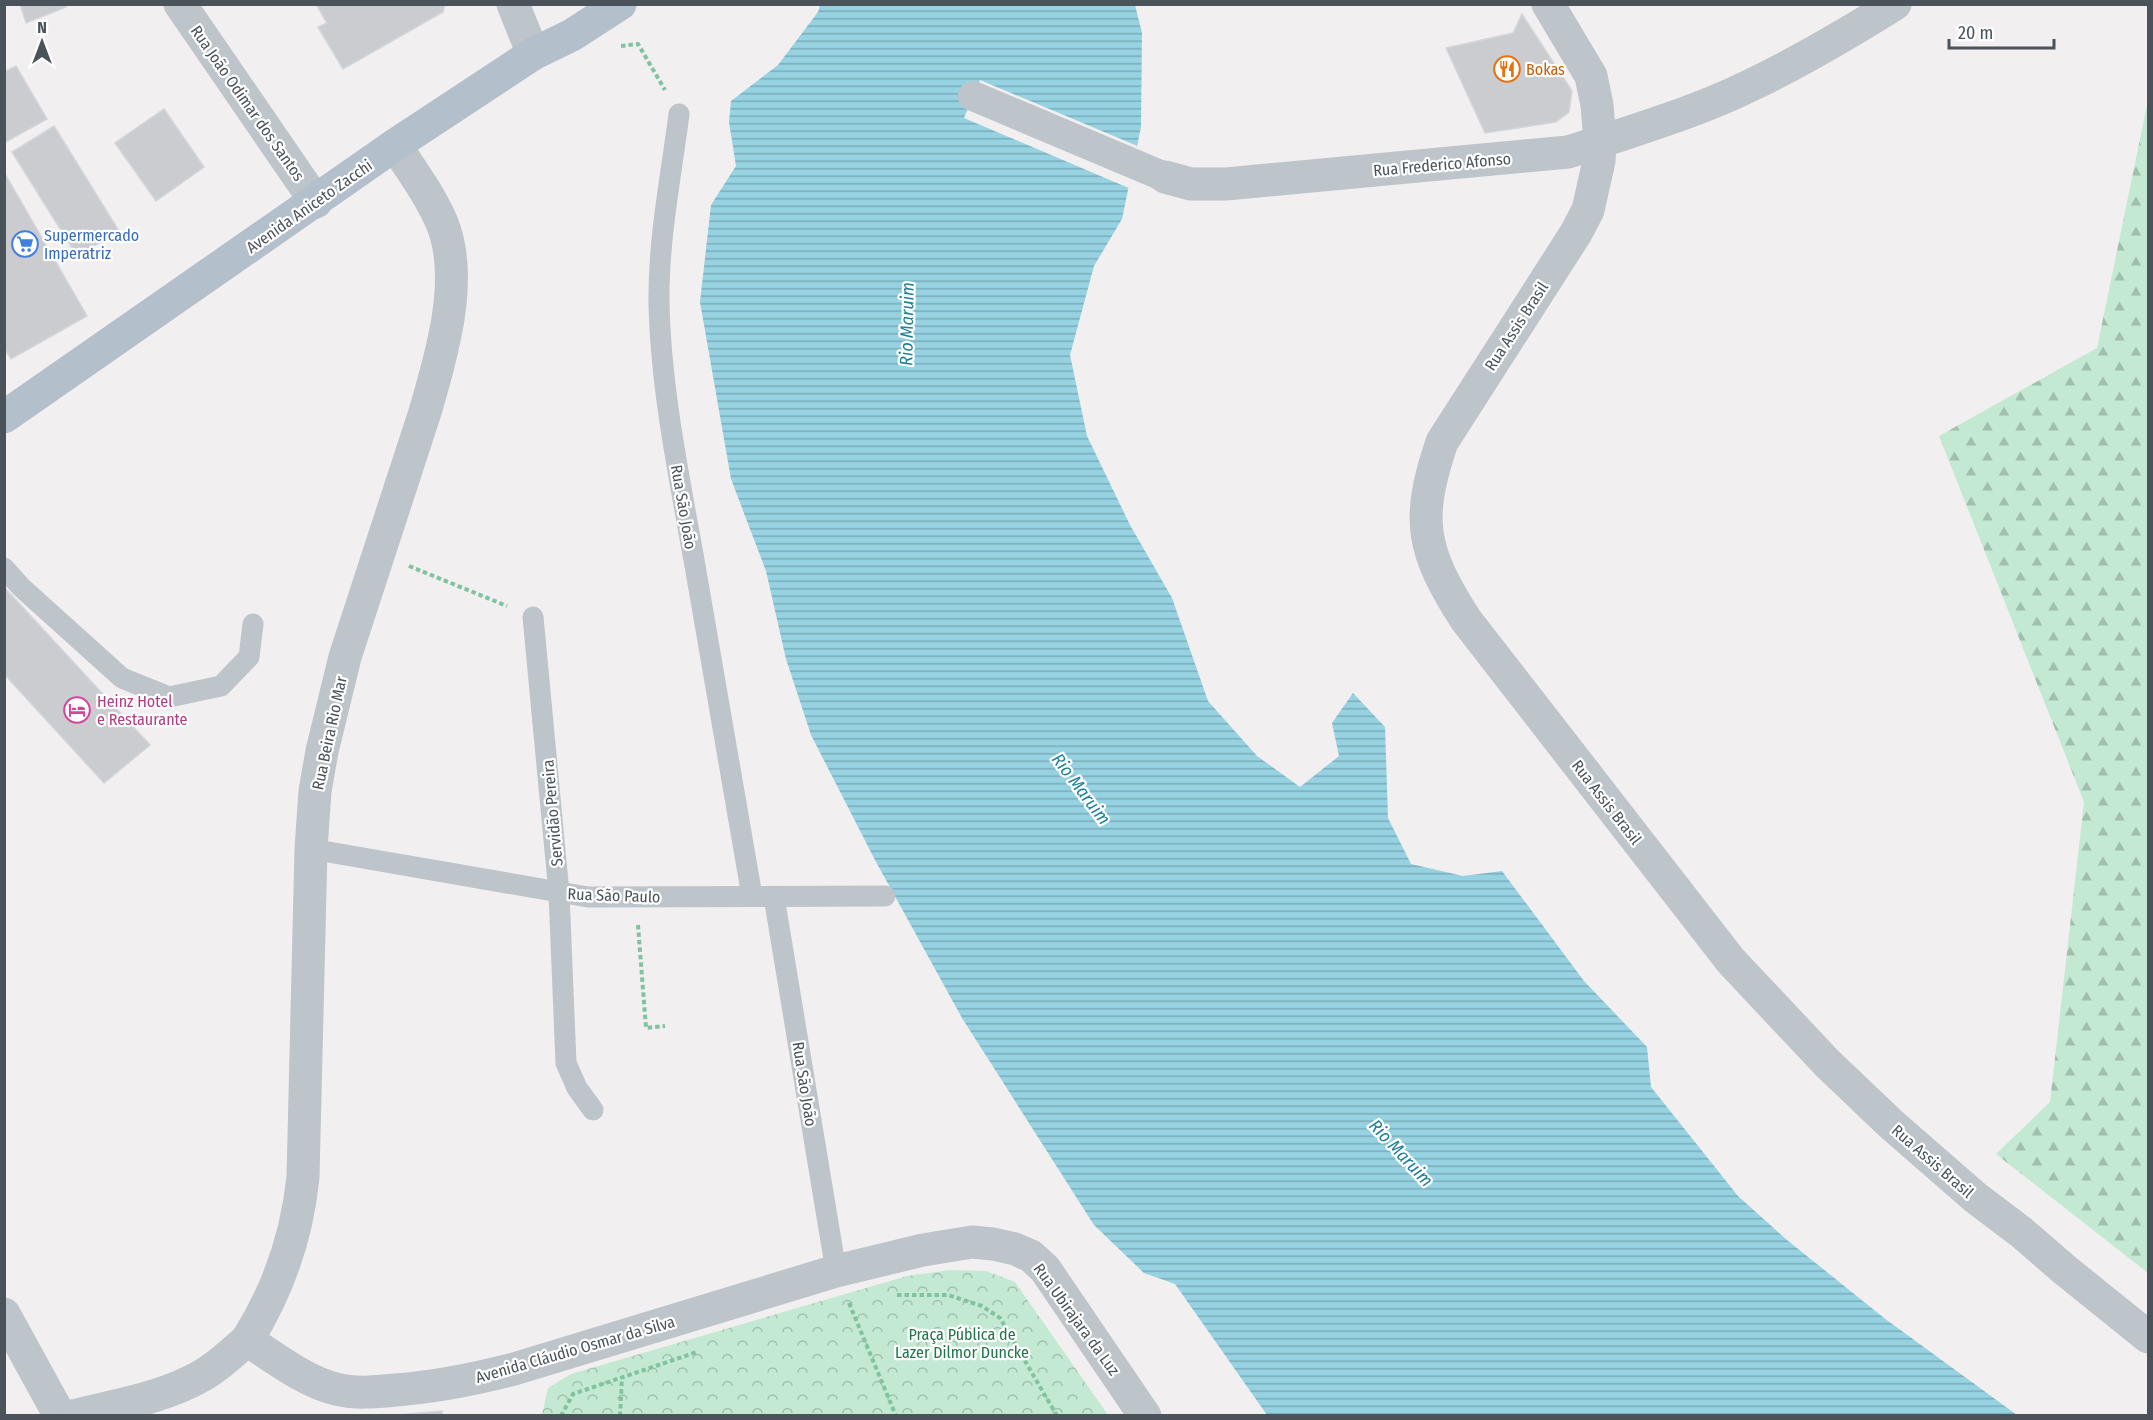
<svg xmlns="http://www.w3.org/2000/svg" width="2153" height="1420" viewBox="0 0 2153 1420" font-family="'Fira Sans Condensed',sans-serif">
<style>
.forest{fill:url(#forest-firs)}
.park{fill:url(#park-crowns)}
.water{fill:url(#water-rules)}
.pier{fill:#f1eff0}
.building{fill:#caccd0;stroke:#d4d6da;stroke-width:1.5}
.lines{fill:none;stroke-linecap:round;stroke-linejoin:round}
.path{stroke:#80c3a1;stroke-width:4;stroke-dasharray:4.5 3;stroke-linecap:butt}
.service{stroke:#bdc4ca;stroke-width:21}
.pedestrian{stroke:#bdc4ca;stroke-width:30}
.minor{stroke:#bdc4ca;stroke-width:33}
.tertiary{stroke:#bdc4ca;stroke-width:33}
.primary{stroke:#b3bfca;stroke-width:33}
.labels{text-anchor:middle;stroke-width:4.5;stroke-linejoin:round;paint-order:stroke}
.food-label{font-size:16px;fill:#c56008;stroke:#fff;text-anchor:start}
.street-label{font-size:16px;fill:#4a535a;stroke:#fff}
.shop-label{font-size:16px;fill:#366cbe;stroke:#fff;text-anchor:start}
.hotel-label{font-size:16px;fill:#b23c85;stroke:#fff;text-anchor:start}
.park-label{font-size:16px;fill:#23734a;stroke:#fff}
.water-label{font-size:18px;font-style:italic;fill:#1f8198;stroke:#fff}
</style>
<defs>
<pattern id="forest-firs" width="22" height="20" patternUnits="userSpaceOnUse" patternTransform="scale(1.5)"><rect width="22" height="20" fill="#c4e9d2"/><path d="M5 1l3.5 6h-7zM16 11l3.5 6h-7z" fill="#a1bfad"/></pattern>
<pattern id="park-crowns" width="20" height="18" patternUnits="userSpaceOnUse" patternTransform="scale(1.5)"><rect width="20" height="18" fill="#c4e9d2"/><path d="M2 6a3 3 0 1 1 6 0M12 15a3 3 0 1 1 6 0" fill="none" stroke="#a1bfad"/></pattern>
<pattern id="water-rules" width="6" height="5" patternUnits="userSpaceOnUse" patternTransform="scale(1.5)"><rect width="6" height="5" fill="#96d2e1"/><path d="M0 2.5h6" fill="none" stroke="#7cadb9"/></pattern>
</defs>
<rect width="100%" height="100%" fill="#f1eff0"/>
<path class="forest" d="M 2148,100 L 2148,1273 L 1996,1154 L 2050,1102 L 2084,802 L 1939,436 L 2097,348 Z"/>
<path class="park" d="M 950,1270 L 986,1271 L 1015,1282 L 1108,1415 L 542,1415 L 548,1388 L 571,1374 L 907,1276 Z"/>
<path class="water" d="M 820,5 L 1135,5 L 1142,33 L 1141,127 L 1122,219 L 1094,266 L 1070,355 L 1087,436 L 1130,525 L 1172,598 L 1208,701 L 1257,756 L 1300,787 L 1339,756 L 1332,723 L 1353,693 L 1385,727 L 1388,818 L 1411,864 L 1463,876 L 1502,871 L 1584,981 L 1647,1047 L 1651,1087 L 1738,1196 L 1787,1240 L 1884,1318 L 2017,1415 L 1267,1415 L 1175,1284 L 1144,1273 L 1094,1225 L 962,1018 L 875,860 L 811,735 L 786,659 L 766,571 L 731,479 L 700,302 L 711,205 L 736,166 L 729,122 L 731,101 L 778,65 L 818,12 Z"/>
<path class="pier" d="M 980,80 L 1140,147 L 1131,189 L 964,118 Z"/>
<g class="building">
<path d="M 20,4 L 65,4 L 66,7 L 26,23 Z"/>
<path d="M 316,4 L 445,4 L 443,12 L 343,69 L 318,27 L 327,23 Z"/>
<path d="M 1522,14 L 1572,91 L 1569,112 L 1556,122 L 1485,133 L 1446,48 L 1513,33 Z"/>
<path d="M 16,66 L 47,119 L 4,143 L 4,72 Z"/>
<path d="M 164,109 L 204,167 L 156,201 L 115,143 Z"/>
<path d="M 54,126 L 119,231 L 77,256 L 12,152 Z"/>
<path d="M 4,172 L 87,316 L 11,359 L 4,348 Z"/>
<path d="M 4,587 L 150,745 L 104,783 L 4,674 Z"/>
<path d="M 442,1411 L 442,1416 L 386,1416 Z"/>
</g>
<g class="lines">
<g class="path">
<path d="M 621,46 L 638,44 L 665,90"/>
<path d="M 409,566 L 507,606"/>
<path d="M 638,925 L 646,1028 L 665,1026"/>
<path d="M 897,1295 L 948,1295 L 982,1306 L 1000,1318 L 1057,1416"/>
<path d="M 849,1303 L 896,1416"/>
<path d="M 561,1416 L 573,1394 L 697,1352"/>
<path d="M 620,1416 L 622,1377"/>
</g>
<g class="service">
<path d="M 679,114 C 671,177 658,240 659,304 C 661,390 679,476 694,560 C 713,672 733,784 752,896"/>
<path d="M 4,568 L 21,587 L 122,678 L 169,697 L 221,686 L 249,657 L 253,624"/>
<path d="M 533,617 L 559,893 L 566,1063 L 577,1088 L 593,1110"/>
<path d="M 311,849 L 588,897 L 885,896"/>
<path d="M 774,897 L 836,1271"/>
</g>
<path class="pedestrian" d="M 973,96 L 1165,177"/>
<g class="minor">
<path d="M 180,4 L 316,202"/>
<path d="M 1165,177 L 1191,184 L 1226,184 L 1568,152 L 1600,142"/>
<path d="M 4,1314 L 60,1416"/>
<path d="M 247,1340 C 279,1289 297,1237 303,1177 L 311,849 L 315,791 L 322,751 L 345,657 L 425,412 C 441,357 465,279 442,223 C 430,195 412,171 395,145"/>
<path d="M 73,1416 C 116,1405 164,1398 203,1375 C 219,1366 233,1352 247,1340 C 274,1357 304,1381 336,1389 C 355,1394 376,1392 396,1390 C 436,1387 475,1379 514,1369 L 836,1271 L 923,1250 L 972,1242 L 993,1244 L 1015,1249 L 1031,1256 L 1045,1269 L 1145,1416"/>
</g>
<g class="tertiary">
<path d="M 513,4 L 533,54"/>
<path d="M 1548,4 L 1591,76 L 1597,105 L 1600,142 L 1599,161 L 1588,210 L 1576,233 L 1442,442 C 1415,521 1422,551 1466,620 L 1731,961 L 1827,1063 L 1891,1124 L 1976,1198 L 2021,1232 L 2065,1270 L 2148,1337"/>
<path d="M 1600,142 C 1650,125 1700,110 1747,87 C 1798,63 1847,34 1895,4"/>
</g>
<path class="primary" d="M 4,417 L 395,145 L 533,54 L 572,35 L 620,4"/>
</g>
<defs>
<g id="restaurant-ring" transform="scale(1.35)"><circle r="9.5" fill="#fff" stroke="#e8710a" stroke-width="1.5"/><path d="M-5-6h1v4h1v-4h1v4h1v-4h1v5L-1.5 .5V6h-2V.5L-5-1ZM5-6V6H3V1.5H1.5Q1.5-4 5-6Z" fill="#e8710a"/></g>
<g id="supermarket-ring" transform="scale(1.35)"><circle r="9.5" fill="#fff" stroke="#3f7fe0" stroke-width="1.5"/><path d="M-6-5.5h2.5l.6 2H6L4.5 2H-2.5L-4.4-4H-6ZM-1.5 3.2a1.3 1.3 0 1 0 .1 0ZM3 3.2a1.3 1.3 0 1 0 .1 0Z" fill="#3f7fe0"/></g>
<g id="hotel-ring" transform="scale(1.35)"><circle r="9.5" fill="#fff" stroke="#d1479c" stroke-width="1.5"/><path d="M-6-4.5h1.5V1H6V5H4.5V3h-9V5H-6ZM-4 0a1.8 1.8 0 1 1 3.6 0ZM.5 0V-2.5h3Q6-2.5 6 0Z" fill="#d1479c"/></g>
</defs>
<g fill-rule="evenodd">
<use href="#restaurant-ring" x="1507" y="69"/>
<use href="#supermarket-ring" x="25" y="244"/>
<use href="#hotel-ring" x="77" y="710"/>
</g>
<g class="labels">
<g class="food-label">
<text x="1526" y="75">Bokas</text>
</g>
<g class="street-label">
<text transform="translate(248 103) rotate(55)" y="6">Rua João Odimar dos Santos</text>
<text transform="translate(1442 164) rotate(-5)" y="6">Rua Frederico Afonso</text>
<text transform="translate(309 206) rotate(-35)" y="6">Avenida Aniceto Zacchi</text>
<text transform="translate(1516 326) rotate(-57)" y="6">Rua Assis Brasil</text>
<text transform="translate(684 507) rotate(80)" y="6">Rua São João</text>
<text transform="translate(329 733) rotate(-78)" y="6">Rua Beira Rio Mar</text>
<text transform="translate(1607 802) rotate(52)" y="6">Rua Assis Brasil</text>
<text transform="translate(552 813) rotate(-95)" y="6">Servidão Pereira</text>
<text transform="translate(614 895) rotate(2)" y="6">Rua São Paulo</text>
<text transform="translate(805 1084) rotate(81)" y="6">Rua São João</text>
<text transform="translate(1933 1161) rotate(41)" y="6">Rua Assis Brasil</text>
<text transform="translate(1077 1319) rotate(54)" y="6">Rua Ubirajara da Luz</text>
<text transform="translate(575 1349) rotate(-16)" y="6">Avenida Cláudio Osmar da Silva</text>
</g>
<g class="shop-label">
<text x="44" y="241">Supermercado<tspan x="44" dy="18">Imperatriz</tspan></text>
</g>
<g class="hotel-label">
<text x="97" y="707">Heinz Hotel<tspan x="97" dy="18">e Restaurante</tspan></text>
</g>
<g class="park-label">
<text x="962" y="1340">Praça Pública de<tspan x="962" dy="18">Lazer Dilmor Duncke</tspan></text>
</g>
<g class="water-label">
<text transform="translate(907 324) rotate(-89)" y="6">Rio Maruim</text>
<text transform="translate(1081 789) rotate(53)" y="6">Rio Maruim</text>
<text transform="translate(1401 1153) rotate(47)" y="6">Rio Maruim</text>
</g>
</g>
<rect width="2153" height="1420" fill="none" stroke="#4a535a" stroke-width="12"/>
<g transform="translate(42 42)" stroke="#ffffff" stroke-width="4.5" paint-order="stroke">
<path d="M0-4.5L10 22L0 15L-10 22Z" fill="#4a535a"/>
<text y="-9" font-size="16" font-weight="bold" text-anchor="middle" fill="#4a535a">N</text>
</g>
<path d="M1949 39v9h105v-9" fill="none" stroke="#4a535a" stroke-width="3"/>
<text x="1958" y="39" font-size="18" fill="#4a535a" stroke="#ffffff" stroke-width="4.5" paint-order="stroke">20 m</text>
</svg>
